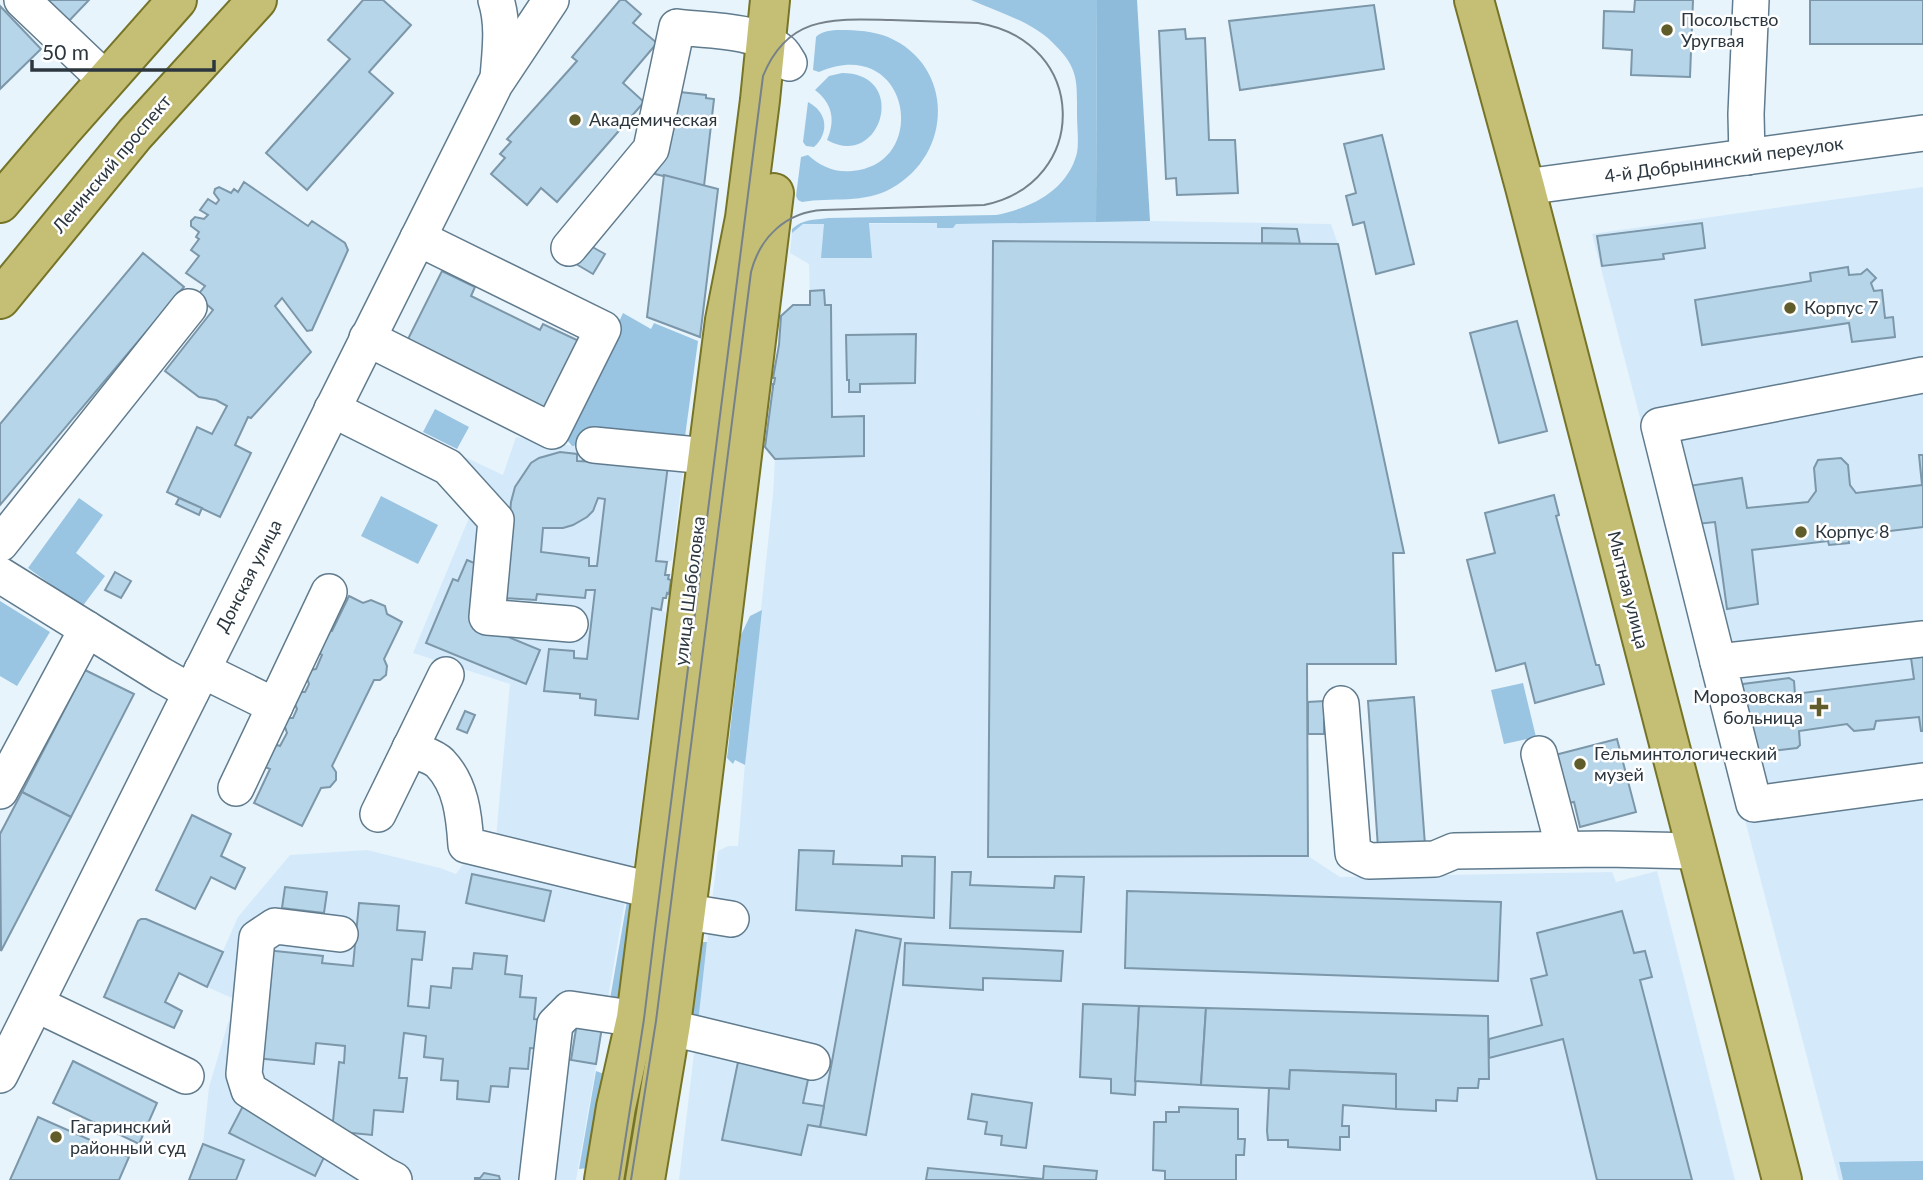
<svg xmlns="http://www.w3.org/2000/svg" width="1923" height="1180" viewBox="0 0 1923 1180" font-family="Lato,sans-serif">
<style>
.built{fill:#d4eafa}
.green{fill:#99c5e3}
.forest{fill:#8dbbd9}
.building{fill:#b7d5e8;stroke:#7b97a9;stroke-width:2;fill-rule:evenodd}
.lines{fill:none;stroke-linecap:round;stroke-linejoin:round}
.minor-casing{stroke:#607b8d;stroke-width:38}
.major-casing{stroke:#767427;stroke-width:42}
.minor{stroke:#fff;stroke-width:35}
.major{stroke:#c5bf76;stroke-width:38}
.tram{stroke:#768189;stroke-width:2}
.poi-dot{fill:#615d2a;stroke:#fff;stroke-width:2.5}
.labels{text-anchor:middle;stroke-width:5;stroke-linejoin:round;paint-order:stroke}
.poi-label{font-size:18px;fill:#2b363e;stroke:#fff;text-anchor:start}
.street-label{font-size:18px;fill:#2b363e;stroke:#fff}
</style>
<rect width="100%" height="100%" fill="#e8f4fc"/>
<g class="built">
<path d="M 1923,187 L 1923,1180 L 1839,1180 L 1592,234 Z"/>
<path d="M 1150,221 L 1331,224 L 1338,244 L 1404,553 L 1393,554 L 1396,664 L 1307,664 L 1308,856 L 1340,877 L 1612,872 L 1616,882 L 1657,871 L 1735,1180 L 679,1180 L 718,851 L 728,846 L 738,846 L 746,752 L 773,495 L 775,459 L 765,447 L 773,384 L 775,379 L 781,316 L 793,305 L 810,304 L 809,264 L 790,253 L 792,233 L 803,224 L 937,223 L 938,228 L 953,228 L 956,224 Z"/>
<path d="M 370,412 L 503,475 L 516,437 L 574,446 L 591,432 L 686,446 L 672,560 L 667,563 L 666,574 L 669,575 L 668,579 L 671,580 L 669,594 L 667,593 L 662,598 L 661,609 L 666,613 L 633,871 L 496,838 L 510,684 L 413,653 L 471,513 Z"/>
<path d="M 367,850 L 440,868 L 456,874 L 463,864 L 625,901 L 576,1180 L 189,1180 L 203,1144 L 209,1087 L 228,1023 L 239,1001 L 207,987 L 238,917 L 290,855 Z"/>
</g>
<g class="green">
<path d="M 971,0 L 1097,0 L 1096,222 L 956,224 L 953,228 L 937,228 L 937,223 L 869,223 L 872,258 L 821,258 L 824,224 L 803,224 L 792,233 L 792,229 C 803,219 813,220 828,218 L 996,215 C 1031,208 1067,191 1077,153 C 1079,141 1077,127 1077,115 C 1077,80 1079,68 1052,42 C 1031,21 997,12 971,0 Z"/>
<path d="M 840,30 C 857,30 873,31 888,37 C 955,66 953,154 892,188 C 865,204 831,197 802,202 L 798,200 L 796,196 L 801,157 L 808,155 C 820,166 835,173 852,171 C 932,165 910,33 819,72 L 813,70 L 816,37 C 821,31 832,30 840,30 Z"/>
<path d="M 842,73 C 910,73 881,171 827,140 C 836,120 832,103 815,90 L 829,76 Z"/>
<path d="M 808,102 C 827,112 830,132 814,147 L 806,146 L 803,142 Z"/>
<path d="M 623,313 L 651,329 L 654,323 L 698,341 L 684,444 L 592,432 L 574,446 L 572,446 L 563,435 L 571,427 Z"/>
<path d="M 435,409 L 469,427 L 457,449 L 423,432 Z"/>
<path d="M 381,496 L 438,525 L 418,564 L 361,536 Z"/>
<path d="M 79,498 L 103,515 L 76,553 L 105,576 L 82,607 L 28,568 Z"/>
<path d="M 0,601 L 50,632 L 17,686 L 0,676 Z"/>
<path d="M 762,610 L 745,765 L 735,760 L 733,764 L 727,758 L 741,635 L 750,616 Z"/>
<path d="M 1523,683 L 1536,737 L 1504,744 L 1491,690 Z"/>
<path d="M 627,901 L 630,903 L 633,909 L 616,1007 L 609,1005 Z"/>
<path d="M 703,942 L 707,942 L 698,1023 L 691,1020 L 701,944 Z"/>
<path d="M 596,1071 L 604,1074 L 588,1168 L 579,1169 Z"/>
<path d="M 1923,1161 L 1923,1180 L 1843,1180 L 1839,1162 Z"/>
</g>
<path class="forest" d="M 1097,0 L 1137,0 L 1150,221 L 1096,222 Z"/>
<g class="building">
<path d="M 40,0 L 89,0 L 65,25 Z"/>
<path d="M 363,0 L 383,0 L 411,25 L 369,72 L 393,93 L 307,190 L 266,153 L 350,59 L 328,40 Z"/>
<path d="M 620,0 L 625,0 L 641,14 L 633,23 L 657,43 L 623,83 L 644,102 L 557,202 L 541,188 L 527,205 L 491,174 L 505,158 L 500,154 L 511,142 L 507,139 L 577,61 L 572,57 Z"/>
<path d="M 1635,0 L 1693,0 L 1690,77 L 1631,75 L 1632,50 L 1603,48 L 1604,11 L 1634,12 Z"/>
<rect x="1810" y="0" width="113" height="44"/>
<path d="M 1374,5 L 1384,69 L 1240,90 L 1229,21 Z"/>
<path d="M 0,6 L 41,49 L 0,89 Z"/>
<path d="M 1185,29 L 1186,39 L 1205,38 L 1209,140 L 1235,140 L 1238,193 L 1177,195 L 1176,178 L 1166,179 L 1159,31 Z"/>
<path d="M 671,91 L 706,95 L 706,98 L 714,99 L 704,186 L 655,174 Z"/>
<path d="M 1382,135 L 1414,264 L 1376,274 L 1364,222 L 1353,225 L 1346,196 L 1356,193 L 1344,144 Z"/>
<path d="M 664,175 L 718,189 L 700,337 L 647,317 Z"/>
<path d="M 244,182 L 308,226 L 312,221 L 345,243 L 348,250 L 312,330 L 307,331 L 282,298 L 275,306 L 311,352 L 251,418 L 248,417 L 235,445 L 251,453 L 220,517 L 167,492 L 197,427 L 212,434 L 227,406 L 216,400 L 199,397 L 165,371 L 213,310 L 197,296 L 205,286 L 186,273 L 199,256 L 191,250 L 199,239 L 196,237 L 199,232 L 191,226 L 191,221 L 195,217 L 204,219 L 208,215 L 200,210 L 208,199 L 216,204 L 219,200 L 214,193 L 215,189 L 219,187 L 231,193 L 234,189 L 238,192 Z"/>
<path d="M 1702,223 L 1705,248 L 1663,254 L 1664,259 L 1602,266 L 1597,236 Z"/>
<path d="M 1262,228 L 1297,229 L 1300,244 L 1262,243 Z"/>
<path d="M 993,241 L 1338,244 L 1404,553 L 1393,553 L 1396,664 L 1307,664 L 1308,856 L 988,857 Z"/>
<path d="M 587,244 L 605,254 L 593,274 L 576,264 Z"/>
<path d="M 143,253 L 184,287 L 0,505 L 0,424 Z"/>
<path d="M 1848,267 L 1849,275 L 1861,274 L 1867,269 L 1876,278 L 1871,283 L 1874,291 L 1882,290 L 1885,318 L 1893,317 L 1895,337 L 1852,342 L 1849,323 L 1702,345 L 1695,300 L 1811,281 L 1810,273 Z"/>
<path d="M 442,271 L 475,287 L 471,296 L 540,330 L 543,324 L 579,341 L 542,416 L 404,347 Z"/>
<path d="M 824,290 L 825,305 L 831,305 L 832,417 L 864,416 L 864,456 L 775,459 L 765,447 L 773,387 L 773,384 L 774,384 L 775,378 L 773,378 L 779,345 L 781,316 L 793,305 L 810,305 L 810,291 Z"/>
<path d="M 1517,321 L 1547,431 L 1499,443 L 1470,333 Z"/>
<path d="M 916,334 L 915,383 L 860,384 L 860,392 L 849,392 L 849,380 L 847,380 L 846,335 Z"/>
<path d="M 560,452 L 577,454 L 577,461 L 668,465 L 656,561 L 667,562 L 665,575 L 669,575 L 668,579 L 671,580 L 669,594 L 667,593 L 666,598 L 663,598 L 661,610 L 652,608 L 638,719 L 595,715 L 596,700 L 580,698 L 580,694 L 544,691 L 549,649 L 574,651 L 574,658 L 587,659 L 595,590 L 586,590 L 585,598 L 537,594 L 536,600 L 502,598 L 511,502 L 515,487 L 531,463 L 539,458 ZM 598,498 L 605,499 L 597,566 L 589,566 L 589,558 L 541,552 L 543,528 L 563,528 L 573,525 L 587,517 L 593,511 Z"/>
<path d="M 1919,455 L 1923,455 L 1923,527 L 1848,536 L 1849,543 L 1829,545 L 1828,541 L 1752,550 L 1758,604 L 1727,609 L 1715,522 L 1687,525 L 1682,487 L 1742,478 L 1747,508 L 1808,502 L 1816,491 L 1814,468 L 1818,460 L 1841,458 L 1848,465 L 1850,485 L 1856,493 L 1922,485 Z"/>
<path d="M 1554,495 L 1559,515 L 1556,516 L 1581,609 L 1596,665 L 1599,665 L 1604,684 L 1535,703 L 1525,663 L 1496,671 L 1467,560 L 1495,553 L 1485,513 Z"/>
<path d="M 179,498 L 202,508 L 199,515 L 176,504 Z"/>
<path d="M 467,560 L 486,568 L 472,622 L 540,650 L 526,684 L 426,643 L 453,579 L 458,581 Z"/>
<path d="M 115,572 L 131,581 L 121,598 L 105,590 Z"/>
<path d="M 349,596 L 363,603 L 371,600 L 385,606 L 387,614 L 402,622 L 384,659 L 387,666 L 386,675 L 380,680 L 374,680 L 332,766 L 336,772 L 336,780 L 330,787 L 321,788 L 302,826 L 254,803 L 270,769 L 260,765 L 270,743 L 280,746 L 287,733 L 284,724 L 288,718 L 293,718 L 297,709 L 294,702 L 299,692 L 305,692 L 309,684 L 306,676 L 309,670 L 316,669 L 322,655 L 313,650 L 324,628 L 332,631 Z"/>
<path d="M 1913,655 L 1923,656 L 1923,731 L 1921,731 L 1919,717 L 1876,721 L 1874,729 L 1854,731 L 1847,724 L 1799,731 L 1800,745 L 1797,748 L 1754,753 L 1740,690 L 1743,684 L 1789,678 L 1794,681 L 1795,694 L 1914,679 L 1911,658 Z"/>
<path d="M 85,670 L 134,694 L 71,817 L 22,792 Z"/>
<path d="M 1414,697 L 1425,845 L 1378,848 L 1368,701 Z"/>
<path d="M 1324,701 L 1324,734 L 1308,734 L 1308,702 Z"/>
<path d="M 465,711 L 475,715 L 467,733 L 457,729 Z"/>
<path d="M 1617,739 L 1636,812 L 1580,827 L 1574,802 L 1568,803 L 1555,755 Z"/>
<path d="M 22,792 L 71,817 L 1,951 L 0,834 Z"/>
<path d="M 192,815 L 231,834 L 221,856 L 245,868 L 235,889 L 211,877 L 195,909 L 156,890 Z"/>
<path d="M 799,850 L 834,851 L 833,864 L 902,866 L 902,856 L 935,857 L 934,918 L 796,910 Z"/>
<path d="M 952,872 L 971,872 L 970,885 L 1054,888 L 1055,876 L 1084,877 L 1081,932 L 950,928 Z"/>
<path d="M 472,874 L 551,891 L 544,921 L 466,903 Z"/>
<path d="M 285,887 L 327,892 L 324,913 L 282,908 Z"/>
<path d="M 1127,891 L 1501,902 L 1498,981 L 1125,968 Z"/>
<path d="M 359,903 L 399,906 L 397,930 L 425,932 L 422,960 L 412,959 L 408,1006 L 429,1008 L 431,986 L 451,988 L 453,968 L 472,969 L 474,953 L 507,956 L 505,974 L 522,976 L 520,997 L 536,998 L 534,1019 L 544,1020 L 541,1049 L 530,1048 L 528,1069 L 510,1068 L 508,1087 L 491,1086 L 489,1102 L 457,1099 L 458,1081 L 441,1080 L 443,1059 L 424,1057 L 426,1036 L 404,1033 L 399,1078 L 407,1078 L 403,1112 L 374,1110 L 372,1135 L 332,1131 L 339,1062 L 344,1063 L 345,1046 L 316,1043 L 314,1064 L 256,1058 L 266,950 L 323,956 L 322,963 L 353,966 Z"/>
<path d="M 1622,911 L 1634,953 L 1645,951 L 1652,977 L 1640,980 L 1692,1180 L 1597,1180 L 1563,1039 L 1489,1058 L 1489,1039 L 1542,1025 L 1531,979 L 1547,975 L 1537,933 Z"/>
<path d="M 146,919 L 223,952 L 207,987 L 179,973 L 165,1002 L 182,1011 L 174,1028 L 104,997 L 138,921 L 141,919 Z"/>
<path d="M 856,930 L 901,939 L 866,1135 L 820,1127 Z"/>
<path d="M 905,943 L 1063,951 L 1061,981 L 983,978 L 983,990 L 903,985 Z"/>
<path d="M 1083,1004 L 1139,1006 L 1135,1095 L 1111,1093 L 1111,1079 L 1080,1077 Z"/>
<path d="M 1139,1006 L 1206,1008 L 1201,1085 L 1135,1081 Z"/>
<path d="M 1206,1008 L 1488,1016 L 1489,1079 L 1479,1079 L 1478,1088 L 1458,1088 L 1457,1101 L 1436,1100 L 1436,1111 L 1396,1109 L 1396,1074 L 1290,1070 L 1289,1089 L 1201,1085 Z"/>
<path d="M 577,1023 L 602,1027 L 596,1064 L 571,1060 Z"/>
<path d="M 73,1061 L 157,1103 L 139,1144 L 53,1103 Z"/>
<path d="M 738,1062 L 809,1075 L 803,1103 L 824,1106 L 820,1127 L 808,1125 L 801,1155 L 722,1140 Z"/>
<path d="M 1290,1070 L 1396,1074 L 1396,1109 L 1343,1105 L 1342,1126 L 1349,1126 L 1349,1137 L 1340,1137 L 1340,1150 L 1288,1147 L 1288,1140 L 1268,1140 L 1267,1131 L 1269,1088 L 1289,1089 Z"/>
<path d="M 972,1094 L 1032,1103 L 1026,1148 L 1001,1145 L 1002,1136 L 985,1134 L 987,1122 L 968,1119 Z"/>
<path d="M 244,1104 L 329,1147 L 315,1176 L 229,1133 Z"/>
<path d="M 1179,1107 L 1238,1109 L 1238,1139 L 1245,1139 L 1244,1155 L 1236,1155 L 1236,1180 L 1165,1180 L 1165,1171 L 1153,1170 L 1154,1122 L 1166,1122 L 1166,1112 L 1179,1112 Z"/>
<path d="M 38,1117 L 129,1157 L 119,1180 L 10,1180 Z"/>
<path d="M 203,1144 L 244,1160 L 236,1180 L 189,1180 Z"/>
<path d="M 1044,1166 L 1097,1171 L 1096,1180 L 926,1180 L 928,1168 L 1043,1179 Z"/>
<path d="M 484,1173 L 499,1176 L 500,1180 L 475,1180 L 475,1178 L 480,1178 Z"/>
</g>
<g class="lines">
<g class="minor-casing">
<g id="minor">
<path d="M 22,0 L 106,80"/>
<path d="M 496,0 C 504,25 500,52 498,78"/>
<path d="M 1747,157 L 1746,114 L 1751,0"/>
<path d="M 1525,187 L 1923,133"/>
<path d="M 569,248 L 651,149 L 677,27 C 709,31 753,29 779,50 C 784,53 786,59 789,63"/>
<path d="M 367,338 L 552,431 L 603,329 L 418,238"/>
<path d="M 332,409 L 448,467 L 496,520 L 487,617 L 570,624"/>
<path d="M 594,445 L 707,456"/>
<path d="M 0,544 L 189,307"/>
<path d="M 0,575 L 161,675 L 191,692"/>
<path d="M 1923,639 L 1718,662 L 1754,804 L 1923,781"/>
<path d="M 1718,662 L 1659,426 L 1923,375"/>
<path d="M 202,670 L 275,706"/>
<path d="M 1341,704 L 1353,853 L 1369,861 L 1435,859 L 1454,851 L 1606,849 L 1696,851"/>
<path d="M 410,748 C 419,753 433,756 440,763 C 461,785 464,815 466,845 L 638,887 L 653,891 L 700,914 L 731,919"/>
<path d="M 1539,754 L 1564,849"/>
<path d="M 236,788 L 329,592"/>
<path d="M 0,791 L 87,629"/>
<path d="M 378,814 L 446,675"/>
<path d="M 340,934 L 275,926 L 257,938 L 244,1074 L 249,1090 L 386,1176 L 394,1180"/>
<path d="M 36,1004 L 186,1076"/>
<path d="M 0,1075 L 495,84 L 551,0"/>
<path d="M 537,1180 L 555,1024 L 570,1009 L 671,1024 L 684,1031 L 697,1034 L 812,1062"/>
</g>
</g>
<g class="major-casing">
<g id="major">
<path d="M 1474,0 L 1525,187 L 1782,1180"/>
<path d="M 0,203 L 63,129 L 177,0"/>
<path d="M 0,299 L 135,134 L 257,0"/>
<path d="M 604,1180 L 616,1107 L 636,1018 L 725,320 L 745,218 L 760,100 L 770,0"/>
<path d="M 645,1180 L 671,1024 L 691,872 L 774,193"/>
</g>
</g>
<use href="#minor" class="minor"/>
<use href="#major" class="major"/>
<path class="tram" d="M 619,1180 L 644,1019 L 655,929 L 763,76 C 788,14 834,19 891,20 C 920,21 949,22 978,23 C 1089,41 1091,183 984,205 L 823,210 C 786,212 760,237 751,272 L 656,1021 L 631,1180"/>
</g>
<g class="poi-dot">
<circle cx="1667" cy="30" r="7"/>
<circle cx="575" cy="120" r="7"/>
<circle cx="1790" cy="308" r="7"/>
<circle cx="1801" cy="532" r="7"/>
<path d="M1815.5 696.5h7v7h7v7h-7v7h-7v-7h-7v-7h7z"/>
<circle cx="1580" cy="764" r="7"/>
<circle cx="56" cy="1137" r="7"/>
</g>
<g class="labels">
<g class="poi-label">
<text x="1681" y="26">Посольство<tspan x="1681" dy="21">Уругвая</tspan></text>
<text x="589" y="126">Академическая</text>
<text x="1804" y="314">Корпус 7</text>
<text x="1815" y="538">Корпус 8</text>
<text x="1803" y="703" text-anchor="end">Морозовская<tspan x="1803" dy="21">больница</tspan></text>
<text x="1594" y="760">Гельминтологический<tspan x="1594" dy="21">музей</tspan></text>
<text x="70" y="1133">Гагаринский<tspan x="70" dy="21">районный суд</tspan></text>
</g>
<g class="street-label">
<text transform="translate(1724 160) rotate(-8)" y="6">4-й Добрынинский переулок</text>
<text transform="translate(112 164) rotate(-50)" y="6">Ленинский проспект</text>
<text transform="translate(249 576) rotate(-63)" y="6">Донская улица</text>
<text transform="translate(1628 590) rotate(76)" y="6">Мытная улица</text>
<text transform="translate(690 591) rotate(-83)" y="6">улица Шаболовка</text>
</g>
</g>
<path d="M32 60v10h182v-10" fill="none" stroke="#2b363e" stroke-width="3.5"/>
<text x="42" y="60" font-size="21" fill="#2b363e" stroke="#ffffff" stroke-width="5" paint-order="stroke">50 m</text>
</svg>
